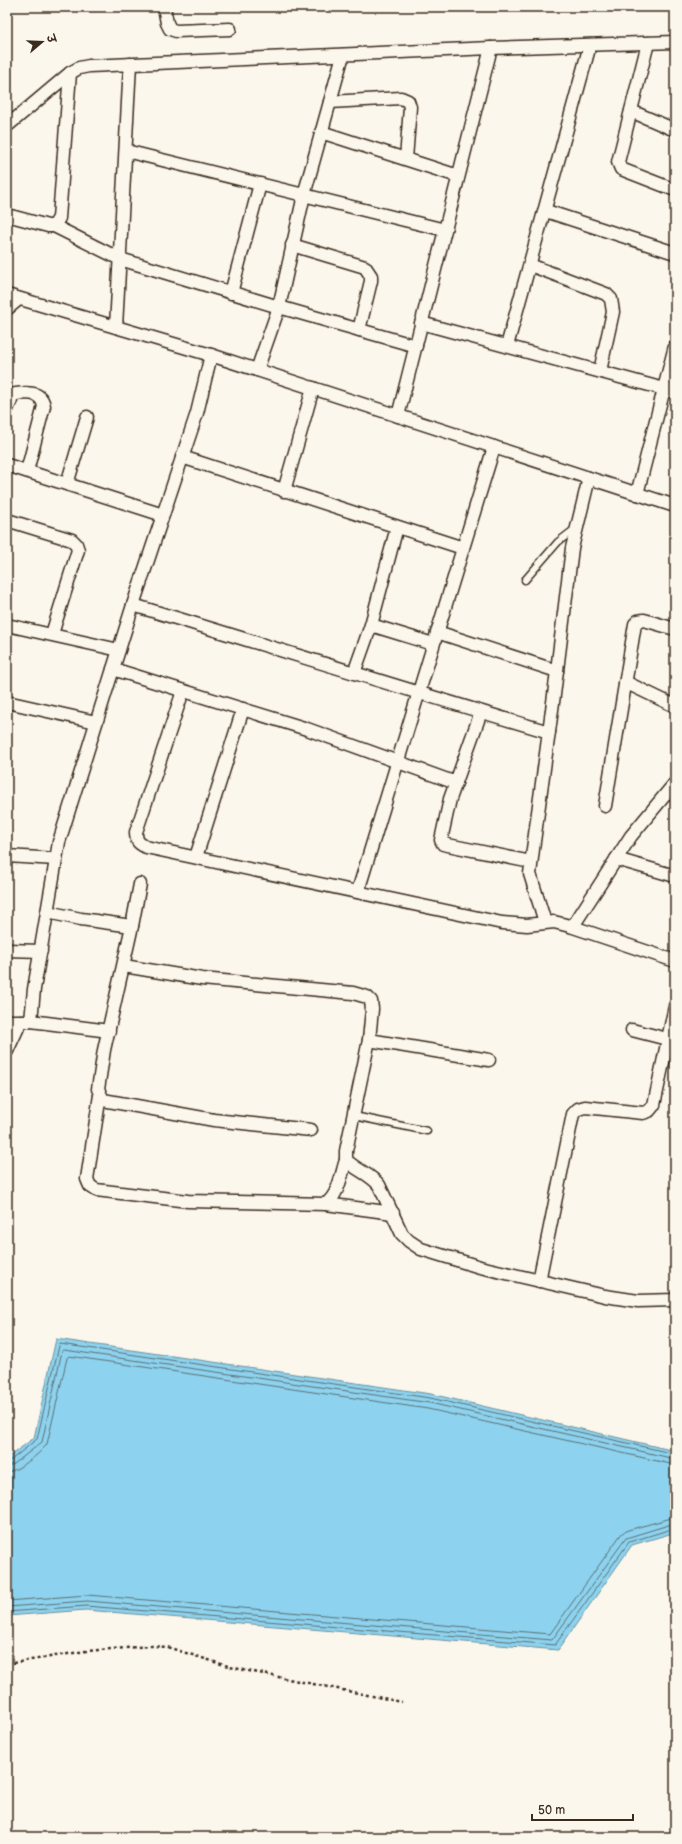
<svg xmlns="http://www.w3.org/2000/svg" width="682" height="1844" viewBox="0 0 682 1844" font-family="'Balsamiq Sans','Playpen Sans Deva',sans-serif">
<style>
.water{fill:#8dd3ef;stroke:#6c8f9b}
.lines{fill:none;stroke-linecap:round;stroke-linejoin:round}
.shore{stroke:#5c6e72;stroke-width:1}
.lane-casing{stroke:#3b2a1e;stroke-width:9}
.street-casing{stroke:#3b2a1e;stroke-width:15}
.path{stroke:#3b2a1e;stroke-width:2.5;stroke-dasharray:3 3;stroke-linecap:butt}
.lane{stroke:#fbf7ec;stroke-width:6}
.street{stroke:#fbf7ec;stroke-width:12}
</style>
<rect width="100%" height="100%" fill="#fbf7ec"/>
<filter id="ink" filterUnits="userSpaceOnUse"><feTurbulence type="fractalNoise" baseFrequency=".025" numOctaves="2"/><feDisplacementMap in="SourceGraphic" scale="8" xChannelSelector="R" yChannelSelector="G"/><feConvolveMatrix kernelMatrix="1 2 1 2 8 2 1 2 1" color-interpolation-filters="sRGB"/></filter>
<g filter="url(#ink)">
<path class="water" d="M 56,1339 L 431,1394 L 675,1451 L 675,1527 L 673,1533 L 632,1545 L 558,1650 L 86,1610 L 7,1616 L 7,1458 L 34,1438 Z"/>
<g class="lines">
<g class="shore">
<path d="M 7,1461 L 11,1460 L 37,1439 L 59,1346 L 60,1344 L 430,1398 L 675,1454"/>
<path d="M 7,1466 L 14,1464 L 42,1442 L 62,1351 L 64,1350 L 430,1403 L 675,1459"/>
<path d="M 7,1472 C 17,1472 41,1453 47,1444 L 67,1358 L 69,1356 L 428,1409 L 675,1465"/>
<path d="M 7,1601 L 87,1595 L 550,1634 L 622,1533 L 628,1530 L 675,1517"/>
<path d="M 7,1607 L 87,1601 L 552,1640 L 626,1538 L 675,1523"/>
<path d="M 7,1612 L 86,1606 L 555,1645 L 629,1542 L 675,1528"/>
</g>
<g class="lane-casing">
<g id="lane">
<path d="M 525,580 L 558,542 L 575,529"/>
<path d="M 354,1116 L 427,1131"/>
</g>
</g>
<g class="street-casing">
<g id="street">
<path d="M 164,7 L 167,23 L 170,29 L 176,31 L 230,29"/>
<path d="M 648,43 L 618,162 L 621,169 L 675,190"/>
<path d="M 330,102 L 401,98 L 408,101 L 410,107 L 406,159"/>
<path d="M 631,111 L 675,130"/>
<path d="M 7,126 L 70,73 L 79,68 L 89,66 L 491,48 L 675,42"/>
<path d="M 321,132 L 458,176"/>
<path d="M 126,151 L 445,230"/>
<path d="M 546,211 L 675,253"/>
<path d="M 7,215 L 48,226 L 54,226 L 59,218 L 70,73"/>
<path d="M 54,226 L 120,259 L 279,307 L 416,346"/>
<path d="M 292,245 L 365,267 L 371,276 L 371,281 L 359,330"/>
<path d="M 530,265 L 606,294 L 611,299 L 613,312 L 600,371"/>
<path d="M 231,293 L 260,184"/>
<path d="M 7,295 L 211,355 L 675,506"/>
<path d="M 7,309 L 19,299"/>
<path d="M 421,323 L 675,392"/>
<path d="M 116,327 L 130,64"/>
<path d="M 507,346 L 590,45"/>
<path d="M 257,370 L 279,307 L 304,195 L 343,55"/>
<path d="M 7,393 L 11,401 L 7,409"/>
<path d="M 9,395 C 23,393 41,389 44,406 L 27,471"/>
<path d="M 398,416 L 491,48"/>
<path d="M 182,457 L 463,548"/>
<path d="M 7,465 L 163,515"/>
<path d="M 67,484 L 87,417"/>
<path d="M 284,491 L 313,388"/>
<path d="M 637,494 L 675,346"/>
<path d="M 7,520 L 72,540 L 76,544 L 78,550 L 52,634"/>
<path d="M 133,605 C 272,647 410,691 549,732"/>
<path d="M 7,625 L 119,650"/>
<path d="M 371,625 L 433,644"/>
<path d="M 437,632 L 557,671"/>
<path d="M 113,669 L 307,729 L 456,783"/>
<path d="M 354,673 L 371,625 L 397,527"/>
<path d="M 625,682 L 675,706"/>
<path d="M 183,691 L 136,832 C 136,841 138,843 146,847 L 502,923 L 527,925 L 554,922 L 570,926 L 575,923 L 631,836 L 675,783"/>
<path d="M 7,702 L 96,722"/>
<path d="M 481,712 L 450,799 L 441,840 L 443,844 L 531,862"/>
<path d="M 605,806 L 635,624 L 638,621 L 644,620 L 675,629"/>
<path d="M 7,856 L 56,859"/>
<path d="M 196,857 L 243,709"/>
<path d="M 616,859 L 675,876"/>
<path d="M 358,891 L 494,447"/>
<path d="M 47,912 L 81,919 L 132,926 L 104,1050 L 98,1089 L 103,1100 L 214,1120 L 311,1130"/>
<path d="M 545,922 L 530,874 L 533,849 L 554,695 L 572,548 L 589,478"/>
<path d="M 132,926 L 140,884"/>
<path d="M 570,926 L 675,961"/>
<path d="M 7,950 L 41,951"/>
<path d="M 124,966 L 202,979 L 353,993 L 367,997 L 371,1001 L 372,1009 L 369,1040 L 346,1151 L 346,1160 C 356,1170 370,1174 379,1185 L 402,1234 L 409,1241 L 421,1249 L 480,1267 L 605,1296 L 638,1301 L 675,1300"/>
<path d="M 7,1021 L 31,1021 L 109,1031"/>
<path d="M 31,1021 L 34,989 L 59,842 L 133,605 L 197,413 L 211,355"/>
<path d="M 632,1030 L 675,1041"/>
<path d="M 369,1040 L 489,1060"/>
<path d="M 7,1051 L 21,1021"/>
<path d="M 100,1095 L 87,1179 L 90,1186 L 96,1190 L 188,1201 L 326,1204 L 393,1213"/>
<path d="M 326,1204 C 339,1194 341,1175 346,1160"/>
<path d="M 539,1281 L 573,1114 L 578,1109 L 585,1107 L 643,1113 L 649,1111 L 654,1105 L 675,1006"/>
</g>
</g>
<path class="path" d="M 7,1664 L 86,1651 L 151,1646 L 167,1647 L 234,1668 L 402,1702"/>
<use href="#lane" class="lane"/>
<use href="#street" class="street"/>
</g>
</g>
<rect width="682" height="1844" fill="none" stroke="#fbf7ec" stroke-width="24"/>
<rect x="12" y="12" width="658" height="1820" fill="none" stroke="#3b2a1e" stroke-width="1.5" filter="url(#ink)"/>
<g transform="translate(42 42) rotate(71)" stroke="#fbf7ec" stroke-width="3" paint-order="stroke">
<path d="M0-3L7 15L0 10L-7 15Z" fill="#3b2a1e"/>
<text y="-6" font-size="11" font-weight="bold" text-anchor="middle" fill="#3b2a1e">उ</text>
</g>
<path d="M532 1814v6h101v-6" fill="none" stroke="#3b2a1e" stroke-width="2"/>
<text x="538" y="1814" font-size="12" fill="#3b2a1e" stroke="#fbf7ec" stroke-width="3" paint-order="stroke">50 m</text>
</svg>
